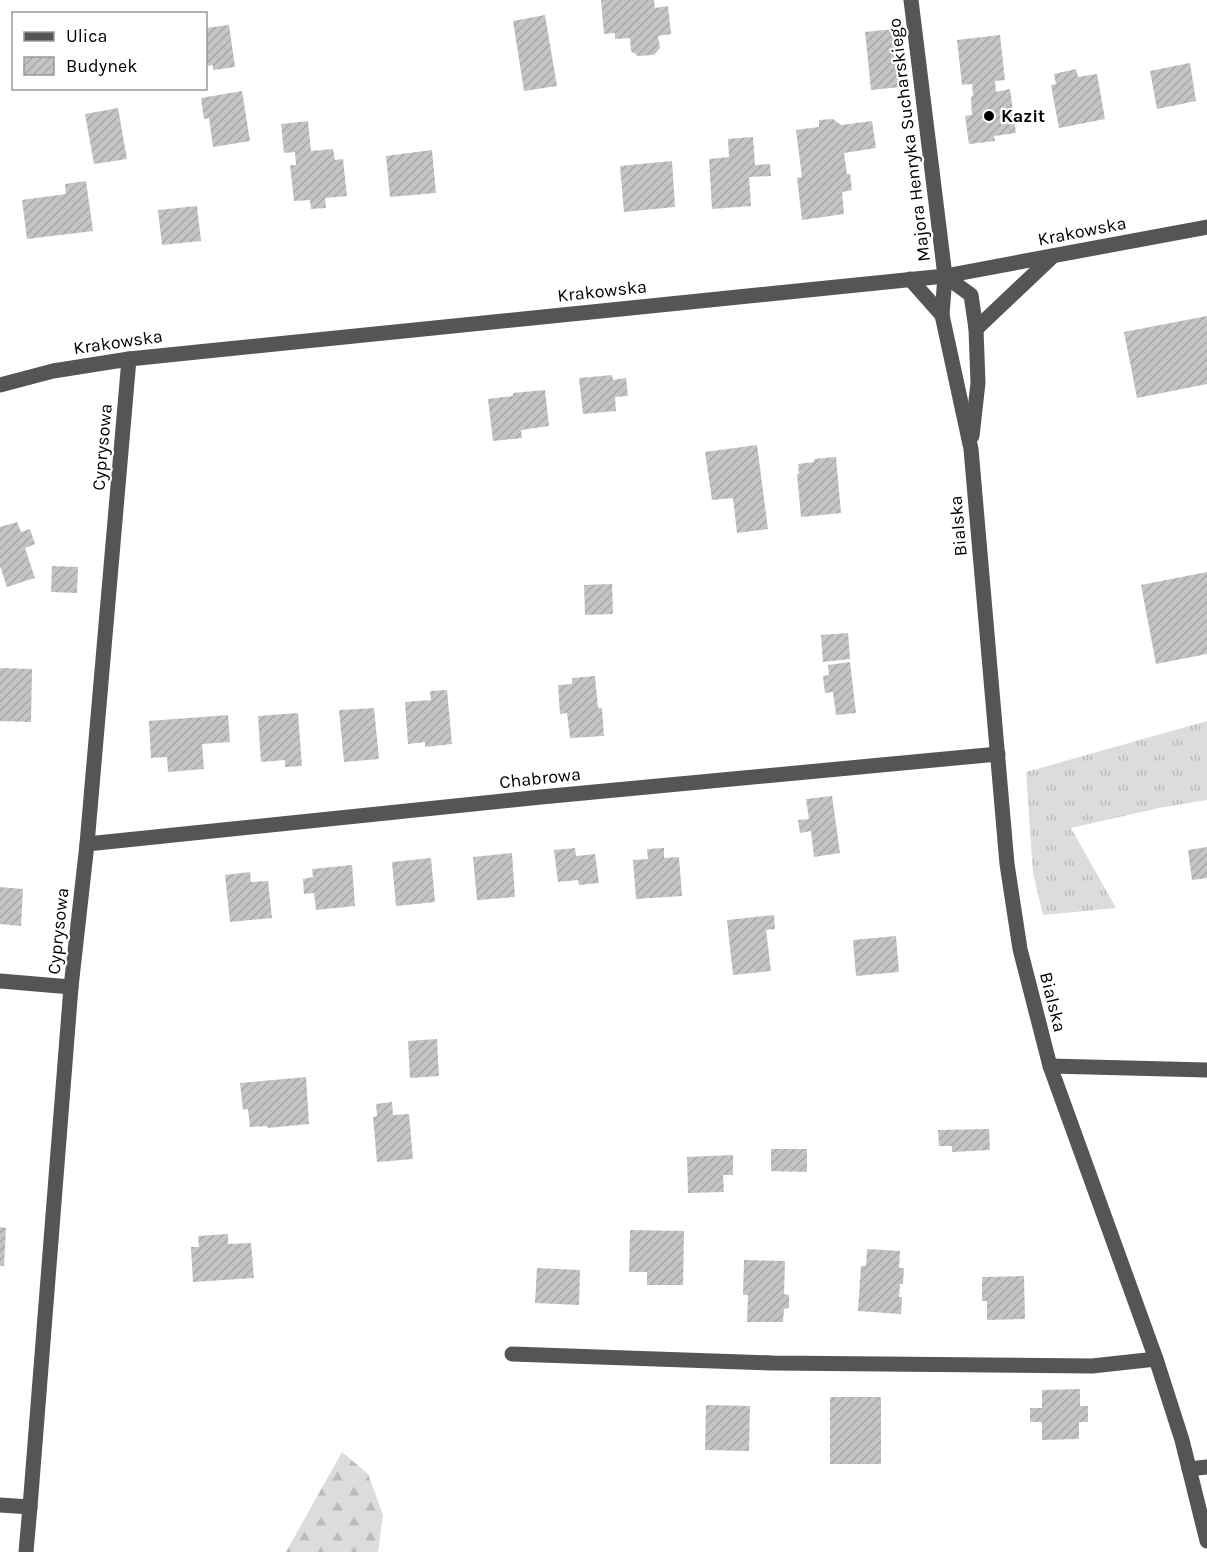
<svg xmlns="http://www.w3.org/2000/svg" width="1207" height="1552" viewBox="0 0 1207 1552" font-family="Karla,sans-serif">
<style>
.grass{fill:url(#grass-tufts)}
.forest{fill:url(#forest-firs)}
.building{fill:url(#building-hatch)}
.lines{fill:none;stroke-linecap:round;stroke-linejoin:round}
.minor{stroke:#555;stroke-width:15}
.poi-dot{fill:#000;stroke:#fff;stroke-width:2}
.labels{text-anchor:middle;stroke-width:4.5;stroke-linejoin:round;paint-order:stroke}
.poi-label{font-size:18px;font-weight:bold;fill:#000;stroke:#fff;text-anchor:start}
.street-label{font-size:18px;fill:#000;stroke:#fff}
</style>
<defs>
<pattern id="grass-tufts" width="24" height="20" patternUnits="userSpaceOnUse" patternTransform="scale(1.5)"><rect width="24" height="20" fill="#dcdcdc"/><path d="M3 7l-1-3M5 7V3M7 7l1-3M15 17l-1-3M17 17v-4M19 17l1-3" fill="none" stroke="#bbb"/></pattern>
<pattern id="forest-firs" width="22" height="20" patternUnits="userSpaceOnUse" patternTransform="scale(1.5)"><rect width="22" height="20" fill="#dcdcdc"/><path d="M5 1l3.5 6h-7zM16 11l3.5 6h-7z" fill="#bbb"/></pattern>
<pattern id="building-hatch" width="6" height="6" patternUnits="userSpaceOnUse" patternTransform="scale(1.5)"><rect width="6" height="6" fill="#c4c4c4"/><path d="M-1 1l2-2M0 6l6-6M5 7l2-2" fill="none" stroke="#a7a7a7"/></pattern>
</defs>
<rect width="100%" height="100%" fill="#fff"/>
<path class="grass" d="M 1207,721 L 1207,800 L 1159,808 L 1071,828 L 1116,908 L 1043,915 L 1033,873 L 1026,772 Z"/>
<path class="forest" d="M 342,1452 L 368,1474 L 383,1515 L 378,1552 L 286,1552 Z"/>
<g class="building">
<path d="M 601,0 L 654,0 L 655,8 L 668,6 L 671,34 L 658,36 L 660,48 L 654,55 L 638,56 L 631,51 L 630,38 L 615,39 L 615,33 L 604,34 Z"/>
<path d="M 545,15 L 557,86 L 524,91 L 513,21 Z"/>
<path d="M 229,25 L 235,67 L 213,70 L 213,65 L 206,66 L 206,28 Z"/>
<path d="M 895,29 L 901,87 L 871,90 L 865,32 Z"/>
<path d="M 1000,35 L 1005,80 L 995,81 L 996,92 L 1010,89 L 1016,133 L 994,136 L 995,141 L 969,144 L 965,116 L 972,115 L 971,97 L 973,96 L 972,84 L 962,85 L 957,40 Z"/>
<path d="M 1190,63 L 1196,101 L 1157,109 L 1150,71 Z"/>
<path d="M 1076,69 L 1078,77 L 1097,74 L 1105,119 L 1059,128 L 1051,85 L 1056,84 L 1054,74 Z"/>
<path d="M 242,91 L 250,141 L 213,147 L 209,118 L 204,119 L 201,98 Z"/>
<path d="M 118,108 L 127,159 L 94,164 L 85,114 Z"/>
<path d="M 833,119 L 841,125 L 872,121 L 876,148 L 844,153 L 847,174 L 850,174 L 852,190 L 842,192 L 844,214 L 802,220 L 797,178 L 802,177 L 796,130 L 819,127 L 819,120 Z"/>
<path d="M 308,121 L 311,151 L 333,149 L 335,160 L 343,159 L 347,196 L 325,198 L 326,208 L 311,209 L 310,200 L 294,201 L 290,165 L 296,165 L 295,152 L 284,153 L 281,124 Z"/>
<path d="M 753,137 L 755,165 L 770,164 L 771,176 L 749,177 L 751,206 L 712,209 L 709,159 L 729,157 L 728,139 Z"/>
<path d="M 432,150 L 436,193 L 390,197 L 386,156 Z"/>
<path d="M 672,161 L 675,207 L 624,212 L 620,166 Z"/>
<path d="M 86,181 L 93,231 L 27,239 L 22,200 L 66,194 L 65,184 Z"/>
<path d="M 197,206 L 201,241 L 162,245 L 158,210 Z"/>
<path d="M 1207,316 L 1207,384 L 1137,398 L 1124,332 Z"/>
<path d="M 612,375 L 613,380 L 626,378 L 628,396 L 615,397 L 616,411 L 583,414 L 579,378 Z"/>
<path d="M 545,390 L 549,426 L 521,430 L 522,438 L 493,441 L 488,399 L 513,396 L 513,393 Z"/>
<path d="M 757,445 L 768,529 L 737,533 L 733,498 L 712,500 L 705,452 Z"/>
<path d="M 836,457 L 841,513 L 801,517 L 797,474 L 799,474 L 798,464 L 814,462 L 814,459 Z"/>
<path d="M 17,522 L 21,532 L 30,529 L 35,544 L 25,548 L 35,578 L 7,587 L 0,566 L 0,527 Z"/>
<path d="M 52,566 L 78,567 L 77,593 L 51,592 Z"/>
<path d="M 1207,572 L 1207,654 L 1156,664 L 1141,585 Z"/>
<path d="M 612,584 L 613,614 L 585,615 L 584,585 Z"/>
<path d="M 848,633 L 850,659 L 823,662 L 821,635 Z"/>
<path d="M 850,662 L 856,713 L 836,715 L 833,692 L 825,693 L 823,676 L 829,675 L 828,665 Z"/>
<path d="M 0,668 L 32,669 L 31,722 L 0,721 Z"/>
<path d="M 595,676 L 598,708 L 602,708 L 604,736 L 570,738 L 567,713 L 560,714 L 558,685 L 572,684 L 572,678 Z"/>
<path d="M 447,690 L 452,744 L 425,747 L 425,742 L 408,744 L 405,702 L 431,700 L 430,691 Z"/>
<path d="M 374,708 L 379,759 L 344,762 L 339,710 Z"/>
<path d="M 298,713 L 302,766 L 285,767 L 285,760 L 261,762 L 258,716 Z"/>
<path d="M 228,715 L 230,742 L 202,744 L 204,769 L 168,772 L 167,757 L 151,758 L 149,721 Z"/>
<path d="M 832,796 L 840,853 L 814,857 L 811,831 L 800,833 L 798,820 L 809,819 L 806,799 Z"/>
<path d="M 1207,847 L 1207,878 L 1192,880 L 1188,850 Z"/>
<path d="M 575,848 L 576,856 L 595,854 L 599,883 L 579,885 L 578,880 L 558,882 L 554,850 Z"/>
<path d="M 664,848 L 664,858 L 679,857 L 682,896 L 636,899 L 633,860 L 648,859 L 647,849 Z"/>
<path d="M 512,853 L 515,897 L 477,900 L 473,857 Z"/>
<path d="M 431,858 L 435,902 L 396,906 L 392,862 Z"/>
<path d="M 352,865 L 355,906 L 316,910 L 314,893 L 304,894 L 303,879 L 313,877 L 312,869 Z"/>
<path d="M 250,872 L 251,882 L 268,881 L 272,918 L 230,922 L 225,875 Z"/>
<path d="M 0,887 L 23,889 L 21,926 L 0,924 Z"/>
<path d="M 774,915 L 775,929 L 766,930 L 771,971 L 733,975 L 727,920 Z"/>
<path d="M 896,936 L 899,972 L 856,976 L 853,940 Z"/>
<path d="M 437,1039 L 439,1076 L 410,1078 L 408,1041 Z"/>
<path d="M 306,1077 L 309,1124 L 268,1128 L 267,1126 L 250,1127 L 248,1109 L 243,1110 L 240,1083 Z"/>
<path d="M 392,1102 L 393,1115 L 409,1114 L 413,1159 L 377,1162 L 373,1117 L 377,1116 L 376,1104 Z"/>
<path d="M 989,1129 L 990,1150 L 952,1152 L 952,1146 L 939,1146 L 938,1130 Z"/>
<path d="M 771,1149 L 807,1149 L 807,1172 L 771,1171 Z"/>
<path d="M 733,1155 L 733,1175 L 723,1175 L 724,1192 L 688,1193 L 687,1157 Z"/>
<path d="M 0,1227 L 6,1228 L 4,1266 L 0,1266 Z"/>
<path d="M 630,1230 L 684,1231 L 683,1285 L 647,1285 L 647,1272 L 629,1272 Z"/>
<path d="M 228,1234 L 228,1244 L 251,1243 L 254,1278 L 193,1282 L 191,1247 L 199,1247 L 198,1236 Z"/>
<path d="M 867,1249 L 900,1251 L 899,1268 L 904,1268 L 903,1284 L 900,1284 L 899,1297 L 902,1297 L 901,1314 L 858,1311 L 861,1266 L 866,1266 Z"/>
<path d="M 744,1260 L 785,1261 L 784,1294 L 789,1295 L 789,1308 L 784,1309 L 783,1322 L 747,1322 L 748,1295 L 743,1295 Z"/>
<path d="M 537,1268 L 580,1270 L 579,1305 L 535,1303 Z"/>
<path d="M 1024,1276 L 1025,1319 L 987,1320 L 987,1301 L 982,1301 L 982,1277 Z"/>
<path d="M 1080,1389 L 1080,1406 L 1088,1406 L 1088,1422 L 1079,1422 L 1079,1439 L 1042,1440 L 1042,1422 L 1030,1422 L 1030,1408 L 1042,1408 L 1042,1390 Z"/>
<rect x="830" y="1397" width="51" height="67"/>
<path d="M 706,1405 L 750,1406 L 749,1451 L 705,1450 Z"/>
</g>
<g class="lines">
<g class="minor">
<path d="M 911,0 L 945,276 L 942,315 L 971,449 L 1007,864 L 1020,949 L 1050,1066 L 1156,1359 L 1182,1440 L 1207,1541"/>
<path d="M 945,276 L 971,295 L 976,329 L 978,383 L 972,436"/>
<path d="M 910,279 L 942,315"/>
<path d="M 976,329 L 1053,256"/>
<path d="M 0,385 L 53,371 L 129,359 L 945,276 L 1207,227"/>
<path d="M 87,844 L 541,797 L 998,754"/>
<path d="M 0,981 L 71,987"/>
<path d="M 1050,1066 L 1207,1070"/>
<path d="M 512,1354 L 773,1363 L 1092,1366 L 1156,1359"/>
<path d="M 1189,1469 L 1207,1467"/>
<path d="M 0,1505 L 30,1507 L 71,987 L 87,844 L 129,359"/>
<path d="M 26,1552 L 30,1507"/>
</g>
</g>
<circle class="poi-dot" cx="989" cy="116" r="6"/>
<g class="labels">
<g class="poi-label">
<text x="1001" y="122">Kazit</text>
</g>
<g class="street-label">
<text transform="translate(909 140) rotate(-97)" y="6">Majora Henryka Sucharskiego</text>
<text transform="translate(1082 231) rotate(-11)" y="6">Krakowska</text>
<text transform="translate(602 291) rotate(-6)" y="6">Krakowska</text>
<text transform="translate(118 342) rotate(-8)" y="6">Krakowska</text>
<text transform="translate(102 447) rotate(-85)" y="6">Cyprysowa</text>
<text transform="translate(958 526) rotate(-95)" y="6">Bialska</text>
<text transform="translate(540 778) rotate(-6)" y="6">Chabrowa</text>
<text transform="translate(58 931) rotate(-84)" y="6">Cyprysowa</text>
<text transform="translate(1053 1002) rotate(76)" y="6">Bialska</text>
</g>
</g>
<rect x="12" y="12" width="195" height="78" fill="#ffffff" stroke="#999999" stroke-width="1.5"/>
<rect x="24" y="32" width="30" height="9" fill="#555555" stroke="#999999" stroke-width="1.5"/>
<text x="66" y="42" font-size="18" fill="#000000">Ulica</text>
<rect x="24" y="57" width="30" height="18" fill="url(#building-hatch)" stroke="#999999" stroke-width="1.5"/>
<text x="66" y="72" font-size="18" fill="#000000">Budynek</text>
</svg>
